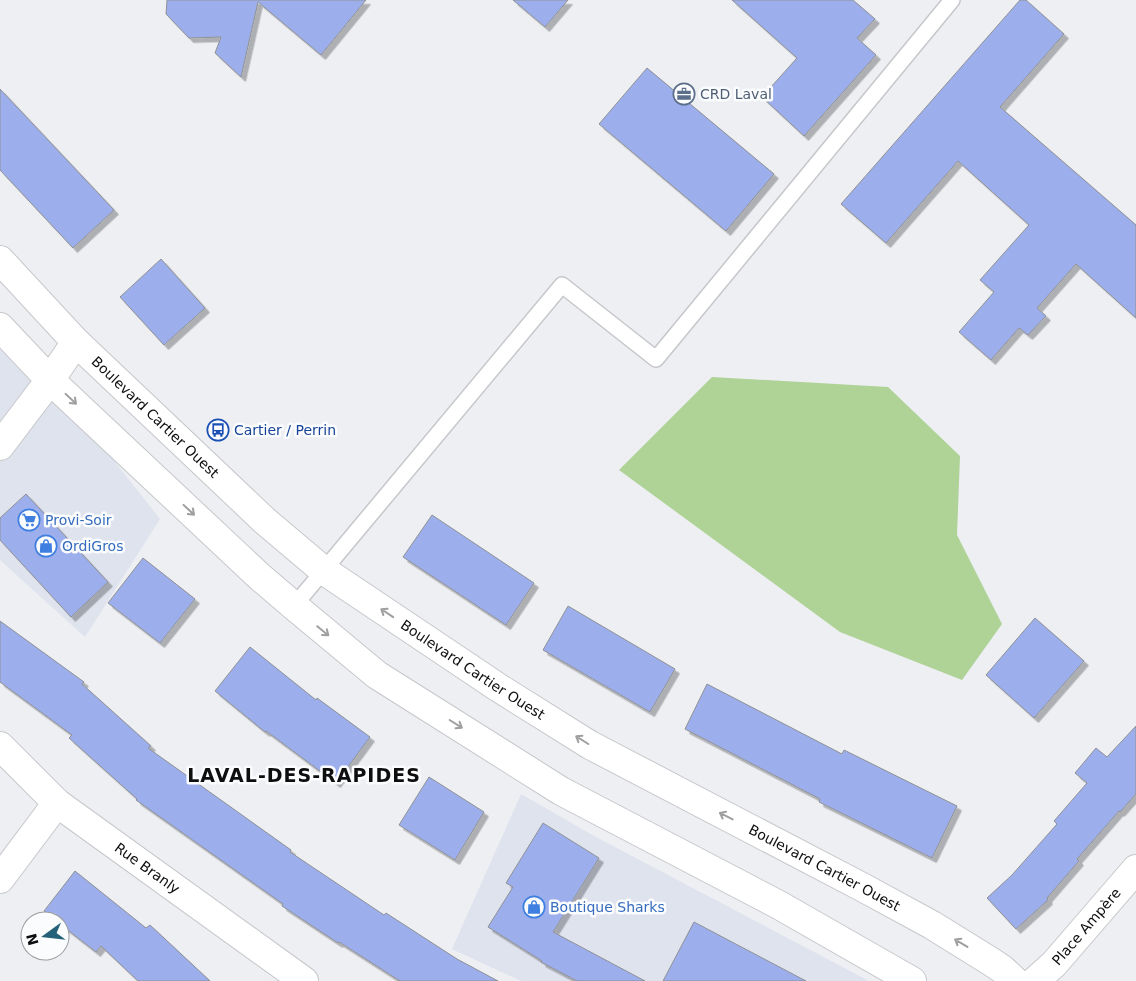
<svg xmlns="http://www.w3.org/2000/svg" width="1136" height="981" viewBox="0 0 1136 981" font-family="'DejaVu Sans',sans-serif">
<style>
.built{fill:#dfe3ee}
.green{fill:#afd296}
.building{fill:#9cafec;stroke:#8f9194;filter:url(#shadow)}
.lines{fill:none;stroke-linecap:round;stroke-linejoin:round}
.service-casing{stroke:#c6c7ca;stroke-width:18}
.minor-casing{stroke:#c6c7ca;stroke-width:30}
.tertiary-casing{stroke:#c6c7ca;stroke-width:30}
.service{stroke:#fff;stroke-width:15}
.minor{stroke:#fff;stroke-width:28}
.tertiary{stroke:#fff;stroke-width:28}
.oneway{stroke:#9f9f9f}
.labels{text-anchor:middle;stroke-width:5;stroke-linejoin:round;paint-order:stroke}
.service-label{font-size:14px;fill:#4e5e75;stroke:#fbfcfe;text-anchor:start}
.street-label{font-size:14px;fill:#0e0e0f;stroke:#fbfcfe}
.transit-label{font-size:14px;fill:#164399;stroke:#fbfcfe;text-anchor:start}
.shop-label{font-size:14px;fill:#366cbe;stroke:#fbfcfe;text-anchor:start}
.district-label{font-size:19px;font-weight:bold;letter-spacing:1px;fill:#0e0e0f;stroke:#fbfcfe}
</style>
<defs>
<filter id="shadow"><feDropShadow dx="4.5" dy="4.5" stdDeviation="0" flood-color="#0004"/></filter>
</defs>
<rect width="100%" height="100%" fill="#edeff3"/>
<g class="built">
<path d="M 0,327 L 50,380 L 160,519 L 85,637 L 0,560 Z"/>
<path d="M 521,794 L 596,837 L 869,981 L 521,981 L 452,949 Z"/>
</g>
<path class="green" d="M 712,377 L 888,387 L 960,456 L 957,535 L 1002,624 L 962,680 L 840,632 L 619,470 Z"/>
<g class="building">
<path d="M 167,0 L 366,0 L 321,55 L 258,2 L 241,77 L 215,53 L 221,37 L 189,38 L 166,14 Z"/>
<path d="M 513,0 L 568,0 L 545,27 Z"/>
<path d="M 732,0 L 853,0 L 875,19 L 857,38 L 876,55 L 804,136 L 762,97 L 797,58 Z"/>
<path d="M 1020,0 L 1026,0 L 1064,34 L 1000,107 L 1136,225 L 1136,318 L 1076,264 L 1037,308 L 1046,316 L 1028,335 L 1019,328 L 991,360 L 959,332 L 994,292 L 980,280 L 1029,225 L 958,161 L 886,243 L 841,204 Z"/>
<path d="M 647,68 L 774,174 L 726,231 L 599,124 Z"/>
<path d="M 0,89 L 114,210 L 73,248 L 0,170 Z"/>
<path d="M 161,259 L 205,308 L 164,345 L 120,297 Z"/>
<path d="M 26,494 L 108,582 L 71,617 L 0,540 L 0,518 Z"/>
<path d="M 432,515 L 534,583 L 506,625 L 403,557 Z"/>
<path d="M 143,558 L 195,599 L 160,643 L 108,603 Z"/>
<path d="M 568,606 L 675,669 L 650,712 L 543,650 Z"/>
<path d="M 1035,618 L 1084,661 L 1034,718 L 986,675 Z"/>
<path d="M 0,621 L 84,682 L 82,684 L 151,746 L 148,748 L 291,850 L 290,852 L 384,915 L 386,913 L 457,959 L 498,981 L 400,981 L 339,942 L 338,943 L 282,906 L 283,904 L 136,800 L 137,799 L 69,738 L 72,735 L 0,682 Z"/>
<path d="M 250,647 L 316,700 L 317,698 L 370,737 L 336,783 L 266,731 L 265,732 L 215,691 Z"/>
<path d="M 707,684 L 842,754 L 844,750 L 957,806 L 932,858 L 819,802 L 820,799 L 685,729 Z"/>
<path d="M 1136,726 L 1136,794 L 1120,812 L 1119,811 L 1077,859 L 1079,861 L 1047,898 L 1048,900 L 1016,929 L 987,898 L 1012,875 L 1057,824 L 1054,821 L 1087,783 L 1075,773 L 1096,748 L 1107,757 Z"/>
<path d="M 429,777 L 484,812 L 455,860 L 399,825 Z"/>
<path d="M 543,823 L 599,858 L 553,932 L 645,981 L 577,981 L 541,962 L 542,961 L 488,927 L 513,887 L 506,883 Z"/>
<path d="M 75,871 L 146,928 L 150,925 L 210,981 L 138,981 L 101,946 L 96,952 L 60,924 L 60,921 L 57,921 L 44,911 Z"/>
<path d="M 694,922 L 806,981 L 663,981 Z"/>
</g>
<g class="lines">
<g class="service-casing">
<path id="service" d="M 294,606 L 562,285 L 656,359 L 952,0"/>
</g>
<g class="minor-casing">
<g id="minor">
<path d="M 0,446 L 50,380 L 76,342"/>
<path id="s1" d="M 0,746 L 57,803 L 304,981"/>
<path d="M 0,879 L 57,803"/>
<path id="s2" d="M 1035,981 L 1054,964 L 1136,869"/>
</g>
</g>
<g class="tertiary-casing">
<g id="tertiary">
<path id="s3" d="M 0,260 L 76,342 L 265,521 L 323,570 L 499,688 L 590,745 L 862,887 L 932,925 L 990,961 L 1002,969 L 1015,981"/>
<path d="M 0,327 L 50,380 L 260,577 L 294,606 L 377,675 L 561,791 L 779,905 L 912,981"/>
</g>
</g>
<use href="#service" class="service"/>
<use href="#minor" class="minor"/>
<use href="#tertiary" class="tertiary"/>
</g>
<defs><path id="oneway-shaft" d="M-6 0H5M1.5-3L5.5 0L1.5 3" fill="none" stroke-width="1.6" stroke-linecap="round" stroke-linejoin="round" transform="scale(1.25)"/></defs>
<g class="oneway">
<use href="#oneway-shaft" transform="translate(71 399) rotate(43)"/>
<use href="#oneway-shaft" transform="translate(189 510) rotate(43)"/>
<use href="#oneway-shaft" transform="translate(387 613) rotate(-146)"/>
<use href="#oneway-shaft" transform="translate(323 631) rotate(39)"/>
<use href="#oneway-shaft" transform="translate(456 724) rotate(32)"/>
<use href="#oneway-shaft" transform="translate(582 740) rotate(-148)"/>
<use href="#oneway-shaft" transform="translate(726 816) rotate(-153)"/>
<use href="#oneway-shaft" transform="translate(961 943) rotate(-149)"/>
</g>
<defs>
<g id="office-ring" transform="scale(1.125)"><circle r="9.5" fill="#fbfcfe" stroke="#5c6f8a" stroke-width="1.5"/><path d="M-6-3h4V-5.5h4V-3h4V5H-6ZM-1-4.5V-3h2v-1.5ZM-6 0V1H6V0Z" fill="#5c6f8a"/></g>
<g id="bus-ring" transform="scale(1.125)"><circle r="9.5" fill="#fbfcfe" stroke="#1a4fb4" stroke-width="1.5"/><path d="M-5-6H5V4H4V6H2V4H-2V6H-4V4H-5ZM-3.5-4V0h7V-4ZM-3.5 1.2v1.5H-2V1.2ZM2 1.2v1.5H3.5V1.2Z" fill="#1a4fb4"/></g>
<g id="supermarket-ring" transform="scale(1.125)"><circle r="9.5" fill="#fbfcfe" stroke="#3f7fe0" stroke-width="1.5"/><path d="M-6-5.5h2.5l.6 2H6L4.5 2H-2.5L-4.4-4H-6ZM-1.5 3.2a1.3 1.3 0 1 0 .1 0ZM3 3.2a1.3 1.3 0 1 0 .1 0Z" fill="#3f7fe0"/></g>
<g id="shop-ring" transform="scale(1.125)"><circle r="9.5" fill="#fbfcfe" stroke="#3f7fe0" stroke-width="1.5"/><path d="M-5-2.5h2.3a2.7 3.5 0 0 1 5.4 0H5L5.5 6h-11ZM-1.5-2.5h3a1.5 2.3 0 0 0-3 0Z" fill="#3f7fe0"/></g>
</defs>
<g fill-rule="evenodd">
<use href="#office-ring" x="684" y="94"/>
<use href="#bus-ring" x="218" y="430"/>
<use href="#supermarket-ring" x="29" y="520"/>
<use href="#shop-ring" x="46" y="546"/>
<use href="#shop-ring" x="534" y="907"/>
</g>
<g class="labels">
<g class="service-label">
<text x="700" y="99">CRD Laval</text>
</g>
<g class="street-label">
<text dy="5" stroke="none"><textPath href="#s3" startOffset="221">Boulevard Cartier Ouest</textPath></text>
<text dy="5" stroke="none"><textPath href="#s3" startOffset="628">Boulevard Cartier Ouest</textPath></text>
<text dy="5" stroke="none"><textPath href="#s1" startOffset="192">Rue Branly</textPath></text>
<text dy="5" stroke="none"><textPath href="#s3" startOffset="1032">Boulevard Cartier Ouest</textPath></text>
<text dy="5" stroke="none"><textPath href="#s2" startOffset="75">Place Ampère</textPath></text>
</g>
<g class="transit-label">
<text x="234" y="435">Cartier / Perrin</text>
</g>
<g class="shop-label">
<text x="45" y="525">Provi-Soir</text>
<text x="62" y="551">OrdiGros</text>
<text x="550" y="912">Boutique Sharks</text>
</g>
<g class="district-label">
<text x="304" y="782">LAVAL-DES-RAPIDES</text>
</g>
</g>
<g transform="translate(45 936) rotate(255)"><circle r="24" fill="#fbfcfe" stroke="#9c9d9e"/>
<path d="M0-4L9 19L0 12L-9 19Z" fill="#256179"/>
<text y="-8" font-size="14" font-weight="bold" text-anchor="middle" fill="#0e0e0f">N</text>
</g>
</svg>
